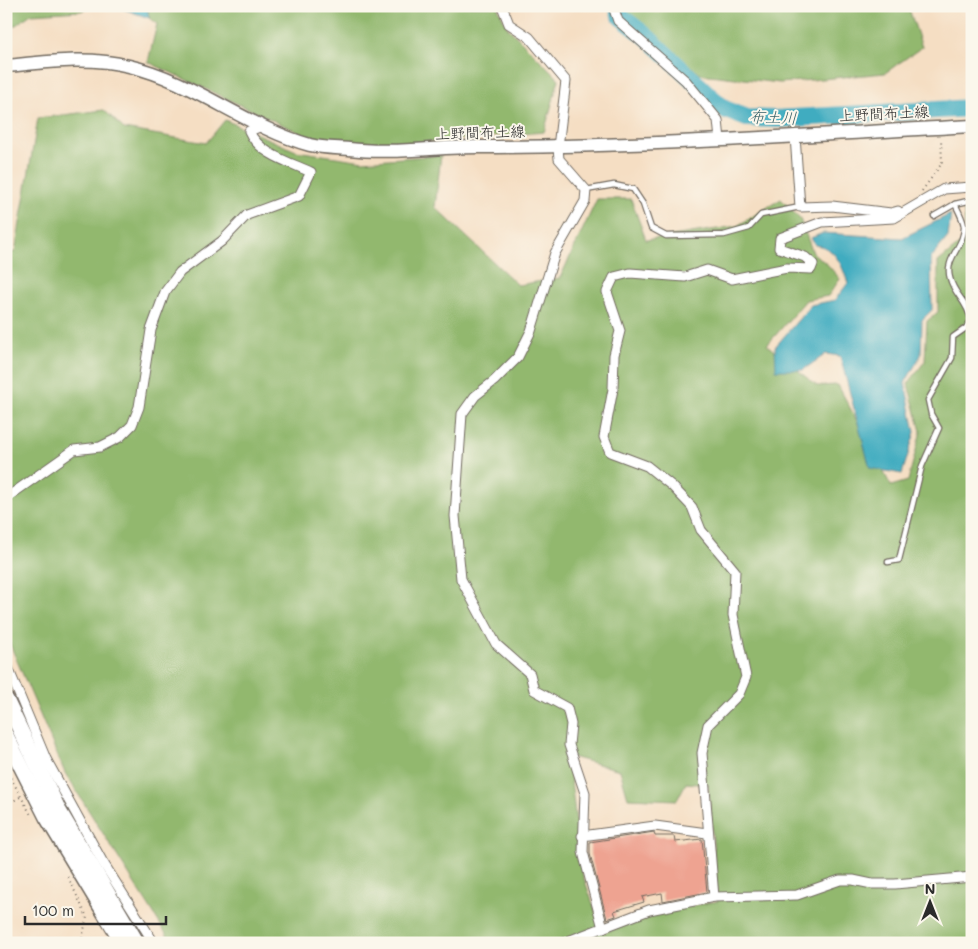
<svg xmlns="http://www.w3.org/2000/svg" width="978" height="949" viewBox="0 0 978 949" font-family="Mali,'Klee One',sans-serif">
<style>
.forest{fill:#92b86e;stroke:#5e724c;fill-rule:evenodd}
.water{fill:#41acc0;stroke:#366c76}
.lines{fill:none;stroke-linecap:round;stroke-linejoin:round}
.river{stroke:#41acc0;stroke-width:18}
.building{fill:#eea391}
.service-casing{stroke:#726a60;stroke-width:7}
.minor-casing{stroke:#726a60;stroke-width:11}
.secondary-casing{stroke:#726a60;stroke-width:15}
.motorway-casing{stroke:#726a60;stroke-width:18}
.path{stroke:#726a60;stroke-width:2;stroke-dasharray:1 4;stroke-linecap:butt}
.service{stroke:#fff;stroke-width:4.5}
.minor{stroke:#fff;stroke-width:9}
.secondary{stroke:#fff;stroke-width:12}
.motorway{stroke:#fff;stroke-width:15}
.labels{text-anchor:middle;stroke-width:4;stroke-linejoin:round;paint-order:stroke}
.street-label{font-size:15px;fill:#2b2b2b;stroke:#fbf7ec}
.water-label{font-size:16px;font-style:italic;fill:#345f67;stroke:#fbf7ec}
</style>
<rect width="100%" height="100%" fill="#fbf7ec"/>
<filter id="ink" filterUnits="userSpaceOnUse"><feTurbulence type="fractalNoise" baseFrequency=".02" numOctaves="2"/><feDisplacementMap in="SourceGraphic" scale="10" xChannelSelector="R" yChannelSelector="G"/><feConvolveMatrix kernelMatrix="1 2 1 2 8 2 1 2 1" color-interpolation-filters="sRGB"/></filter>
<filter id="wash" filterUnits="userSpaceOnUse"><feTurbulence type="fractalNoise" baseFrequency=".0096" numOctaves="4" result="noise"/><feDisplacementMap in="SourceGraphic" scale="20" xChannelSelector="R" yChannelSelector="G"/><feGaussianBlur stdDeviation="1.12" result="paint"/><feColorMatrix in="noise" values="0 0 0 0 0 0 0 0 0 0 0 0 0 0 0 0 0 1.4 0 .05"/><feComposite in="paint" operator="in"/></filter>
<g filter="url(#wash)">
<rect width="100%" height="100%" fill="#f5dec3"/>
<g class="forest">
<path d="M 6,6 L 95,6 L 81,11 L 31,14 L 9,30 L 6,21 Z"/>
<path d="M 147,6 L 497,6 L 508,28 L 559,79 L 544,132 L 366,147 L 311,138 L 148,62 L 157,24 L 149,18 Z"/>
<path d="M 625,6 L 908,6 L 922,47 L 885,73 L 780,83 L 700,74 L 628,16 Z"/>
<path d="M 104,110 L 124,129 L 206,143 L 225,120 L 296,151 L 363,161 L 441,155 L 435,207 L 518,285 L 560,278 L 597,199 L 631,199 L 646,240 L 737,226 L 781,199 L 800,219 L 813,253 L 827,264 L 840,279 L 828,296 L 806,300 L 767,345 L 817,386 L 838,385 L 891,486 L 908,481 L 921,431 L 908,384 L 925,361 L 927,321 L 938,312 L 938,262 L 965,240 L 964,205 L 972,205 L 972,943 L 172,943 L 65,773 L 6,635 L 6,253 L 15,252 L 38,118 ZM 568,756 L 620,770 L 628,798 L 677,800 L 686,783 L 708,785 L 718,901 L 651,913 L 603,933 L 576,855 L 577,830 Z"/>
</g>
<g class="water">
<path d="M 115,6 L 147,6 L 149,18 Z"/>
<path d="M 951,214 L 948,237 L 931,258 L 932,310 L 922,320 L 921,355 L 905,383 L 915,432 L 902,474 L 870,468 L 840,356 L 826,354 L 803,370 L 776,370 L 775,347 L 811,305 L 835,300 L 848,283 C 842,266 836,247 815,245 L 811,238 L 823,233 L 902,238 Z"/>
</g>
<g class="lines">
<path class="river" d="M 617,6 L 621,17 L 646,36 L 724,109 L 747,118 L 775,119 L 972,108"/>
</g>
<g id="blocks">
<path class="building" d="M 654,832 L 655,836 L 674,836 L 675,842 L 702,839 L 707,892 L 663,901 L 662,893 L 642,897 L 644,902 L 614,911 L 616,916 L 607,919 L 590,854 L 590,842 Z"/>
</g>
</g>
<g filter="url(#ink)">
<use href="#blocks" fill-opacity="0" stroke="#726a60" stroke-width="1"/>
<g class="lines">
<g class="service-casing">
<g id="service">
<path d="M 586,190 L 614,185 L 633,189 L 643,204 L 651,228 L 666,236 L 724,235 L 749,228 L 761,215 L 800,207"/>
<path d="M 934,216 L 955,204 L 972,200"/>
<path d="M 888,562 L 899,560 L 922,466 L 939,428 L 931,414 L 928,400 L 952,358 L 953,337 L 966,328 L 971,320 C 967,300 954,295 950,278 C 944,258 965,246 964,226 C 963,219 958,210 955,204"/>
</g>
</g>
<g class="minor-casing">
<g id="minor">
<path d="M 502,6 L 509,24 L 529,37 L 566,81 L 558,147 L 559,159 L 586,190 L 585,201 L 555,253 L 531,331 L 518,357 L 494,381 L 475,396 L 462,414 L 455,516 L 461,579 L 496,644 L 530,674 L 534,690 L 567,708 L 571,724 L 569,745 L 585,793 L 583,852 L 603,928"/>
<path d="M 613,6 L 618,21 L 686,81 L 718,120 L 720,140"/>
<path d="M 795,136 L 800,207 L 832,206 L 891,213 L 898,211"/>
<path d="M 6,498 L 74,450 L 100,447 L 120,437 L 132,425 L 139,407 L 151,330 L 165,292 L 180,272 L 222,241 L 247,215 L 299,196 L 311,172 C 289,162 259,154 249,131 L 262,126"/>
<path d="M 6,663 L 46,759 L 102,861 L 154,943"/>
<path d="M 582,836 L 655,826 L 707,833"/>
<path d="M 714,897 L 702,753 L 708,725 L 739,694 L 746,677 L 733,615 L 735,571 L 701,530 L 692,507 L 672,486 L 647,466 L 610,452 L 604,437 L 613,389 L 614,355 L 620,331 L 607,292 L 614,277 L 630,273 L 685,277 L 707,270 L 732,279 L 787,268 L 811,269 L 813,264 L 805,257 L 779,248 L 780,238 L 822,222 L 894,218 L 944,189 L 972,187"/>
<path d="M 563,943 L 649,910 L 714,897 L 797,895 L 840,880 L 853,880 L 872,884 L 895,884 L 972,877"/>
</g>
</g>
<g class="secondary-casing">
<path id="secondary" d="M 6,66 C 47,62 89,56 129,66 C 194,81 246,127 310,145 C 322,148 337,148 349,149 C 392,154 435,147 478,147 C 642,147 807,135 972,126"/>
</g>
<g class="motorway-casing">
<g id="motorway">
<path d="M 6,700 L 59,811 L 137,943"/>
<path d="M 6,736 L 47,817 L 123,943"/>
</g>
</g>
<g class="path">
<path d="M 922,191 L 942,163 L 941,138"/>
<path d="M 6,769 L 31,815"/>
<path d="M 6,805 L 20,797"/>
<path d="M 68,877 L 87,917 L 81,943"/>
</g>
<use href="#service" class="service"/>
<use href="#minor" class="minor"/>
<use href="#secondary" class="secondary"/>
<use href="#motorway" class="motorway"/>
</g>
</g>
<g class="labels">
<g class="street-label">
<text transform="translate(884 114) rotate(-3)" y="5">上野間布土線</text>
<text transform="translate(480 133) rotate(-2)" y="5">上野間布土線</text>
</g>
<g class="water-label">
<text transform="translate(773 117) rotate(2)" y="6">布土川</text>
</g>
</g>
<rect width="978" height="949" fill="none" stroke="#fbf7ec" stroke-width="25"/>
<g transform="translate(930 902)" stroke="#fbf7ec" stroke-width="4" paint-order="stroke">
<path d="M0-4L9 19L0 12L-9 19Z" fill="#2b2b2b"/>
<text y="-8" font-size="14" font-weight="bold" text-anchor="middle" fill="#2b2b2b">N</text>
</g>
<path d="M25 916v8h141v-8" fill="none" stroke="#2b2b2b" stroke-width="2.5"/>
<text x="32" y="916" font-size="15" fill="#2b2b2b" stroke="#fbf7ec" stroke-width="4" paint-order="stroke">100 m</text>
</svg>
